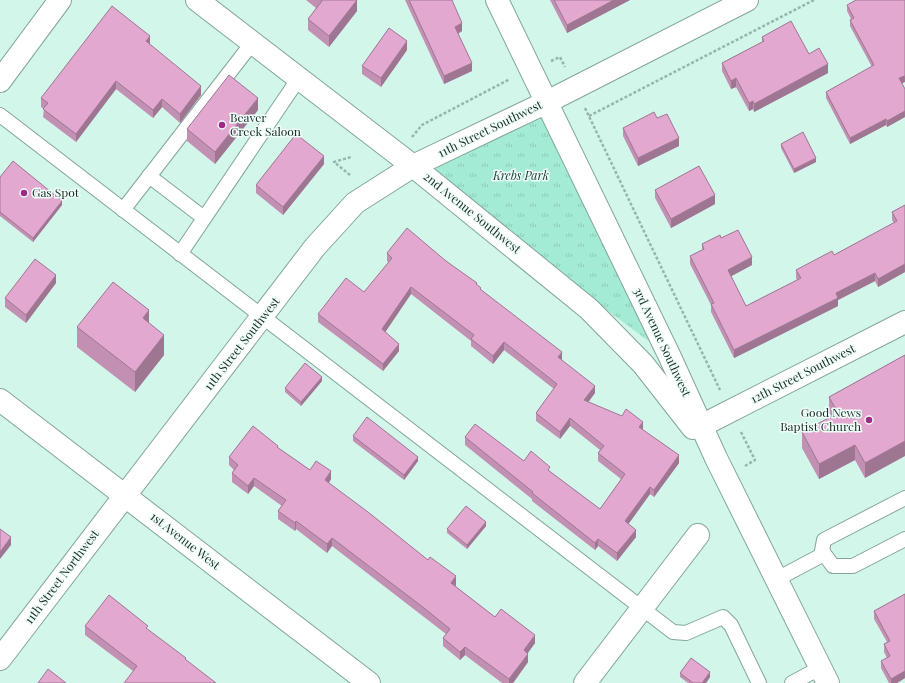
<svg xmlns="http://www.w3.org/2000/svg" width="905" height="683" viewBox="0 0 905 683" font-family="'Playfair Display',serif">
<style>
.park{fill:url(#park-tufts)}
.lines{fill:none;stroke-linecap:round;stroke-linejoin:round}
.service-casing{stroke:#83a59a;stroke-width:16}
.minor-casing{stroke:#83a59a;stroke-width:24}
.secondary-casing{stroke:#83a59a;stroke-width:24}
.primary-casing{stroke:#83a59a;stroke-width:24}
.path{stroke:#98b5ab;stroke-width:2.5;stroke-dasharray:3 2;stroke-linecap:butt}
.service{stroke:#fff;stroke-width:14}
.minor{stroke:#fff;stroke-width:22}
.secondary{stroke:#fff;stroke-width:22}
.primary{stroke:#fff;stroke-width:22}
.wall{fill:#c290b3}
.shaded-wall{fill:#9e7692}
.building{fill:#e2a8d0;stroke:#9e7692}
.poi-dot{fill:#9e2a85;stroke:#effef9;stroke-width:1.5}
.labels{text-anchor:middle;stroke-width:3;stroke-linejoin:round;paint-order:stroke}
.poi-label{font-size:12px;fill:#1d2b26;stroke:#effef9;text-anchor:start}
.street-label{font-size:12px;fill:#1d2b26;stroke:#effef9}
.park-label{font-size:12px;font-style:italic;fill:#183d34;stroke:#effef9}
</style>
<defs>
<pattern id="park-tufts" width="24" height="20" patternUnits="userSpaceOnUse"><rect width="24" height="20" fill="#a4ebd5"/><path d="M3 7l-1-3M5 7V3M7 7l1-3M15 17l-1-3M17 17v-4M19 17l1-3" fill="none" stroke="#8dcab7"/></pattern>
</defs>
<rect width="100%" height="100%" fill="#d2f6ea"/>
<path class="park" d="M 547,102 L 670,357 L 413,166 Z"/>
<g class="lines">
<g class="service-casing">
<g id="service">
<path d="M 0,115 L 673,632 L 686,633 L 723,617 L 731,625 L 759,683"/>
<path d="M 149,176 L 204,218"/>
<path d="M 123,210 L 253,42"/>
<path d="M 180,254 L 299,78"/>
<path d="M 905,498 L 824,540 L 822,551 L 833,566 L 853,566 L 905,539"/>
<path d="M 777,579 L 824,554"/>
<path d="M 792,683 L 820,668"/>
</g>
</g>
<g class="minor-casing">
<g id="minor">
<path d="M 0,81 L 60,0"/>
<path d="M 701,426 L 905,322"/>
<path d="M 0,659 L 315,247 L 355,203 L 413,166 L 547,102 L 747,0"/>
<path d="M 585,683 L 698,535"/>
</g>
</g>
<g class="secondary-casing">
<g id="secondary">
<path d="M 197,0 L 413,166 L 589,309 L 643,364 L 693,428"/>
<path d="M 497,0 L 670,357 L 716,458 L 828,683"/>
</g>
</g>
<g class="primary-casing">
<path id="primary" d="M 0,400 L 369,683"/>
</g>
<g class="path">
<path d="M 551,61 L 560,57 L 565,67"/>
<path d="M 585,108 L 720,390"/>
<path d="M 589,116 L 814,0"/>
<path d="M 412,137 L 422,125 L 510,79"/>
<path d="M 350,175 L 334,162 L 351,157"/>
<path d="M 741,432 L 755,460 L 745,466"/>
</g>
<use href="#service" class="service"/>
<use href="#minor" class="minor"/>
<use href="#secondary" class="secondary"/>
<use href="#primary" class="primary"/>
</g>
<g class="wall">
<path d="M 306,0 L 357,0 L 357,11 L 329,47 L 308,30 L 308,19 L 316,8 Z"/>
<path d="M 405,0 L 452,0 L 462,31 L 458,34 L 472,71 L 444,84 Z"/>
<path d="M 550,0 L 630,0 L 567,33 Z"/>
<path d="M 847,5 L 902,83 L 905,89 L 905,117 L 887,127 L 886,125 L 850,144 L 826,98 L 826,92 L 872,67 L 850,26 L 850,20 L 851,19 L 847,11 Z"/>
<path d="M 762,37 L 809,54 L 828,73 L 754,112 L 753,109 L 749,111 L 736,87 L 731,89 L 722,71 L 722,63 L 762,42 Z"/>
<path d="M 150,45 L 201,95 L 180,123 L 162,107 L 153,118 L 116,89 L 76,142 L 43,117 L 44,109 L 41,107 L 41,98 Z"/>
<path d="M 407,50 L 381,87 L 362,74 L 362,66 Z"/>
<path d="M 258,110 L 215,164 L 187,141 L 187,129 Z"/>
<path d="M 623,128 L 679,146 L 638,166 L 623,136 Z"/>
<path d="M 781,144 L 816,162 L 794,173 L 781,148 Z"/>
<path d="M 324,164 L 283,215 L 256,193 L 256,185 Z"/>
<path d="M 0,177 L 62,205 L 33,242 L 0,216 Z"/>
<path d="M 655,190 L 715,204 L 671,228 L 655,198 Z"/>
<path d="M 905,205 L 905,272 L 878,287 L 875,281 L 838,300 L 838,306 L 734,358 L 711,312 L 711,305 L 690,264 L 690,256 L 702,250 L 702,244 L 721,238 L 752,265 L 731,276 L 746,306 L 797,280 L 796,278 L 796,270 L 834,255 L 894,223 L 892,220 L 892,212 Z"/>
<path d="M 387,253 L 446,261 L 477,285 L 481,290 L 562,360 L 561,360 L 595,393 L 588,402 L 643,430 L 679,463 L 654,497 L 650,494 L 628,524 L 636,537 L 617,561 L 598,546 L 595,550 L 532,501 L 532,499 L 465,445 L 465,437 L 550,472 L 600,509 L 621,479 L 598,461 L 598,453 L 600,450 L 570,426 L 560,439 L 536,421 L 536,413 L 554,389 L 504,350 L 493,364 L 471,346 L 471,341 L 411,294 L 385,332 L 399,351 L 383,371 L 318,322 L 318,314 L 364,292 L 389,263 L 387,261 Z"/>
<path d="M 56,283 L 26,323 L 5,307 L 5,298 Z"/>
<path d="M 149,323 L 164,355 L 135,392 L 77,347 L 77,327 Z"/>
<path d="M 905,355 L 865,478 L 855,460 L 819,479 L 802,448 L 802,432 L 832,417 L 829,412 L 829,397 Z"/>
<path d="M 322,381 L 301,406 L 285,392 L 285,388 Z"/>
<path d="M 353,436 L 418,461 L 404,480 L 353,441 Z"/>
<path d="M 278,448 L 310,470 L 331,479 L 329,483 L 456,585 L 455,586 L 495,617 L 535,643 L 528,653 L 528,662 L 513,683 L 502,683 L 465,655 L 460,660 L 443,646 L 443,638 L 446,634 L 424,617 L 332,546 L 327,553 L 296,529 L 295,531 L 278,519 L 278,511 L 282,506 L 254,486 L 248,494 L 232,482 L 232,473 L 234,470 L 229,465 L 229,457 Z"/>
<path d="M 486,526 L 467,549 L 447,533 L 447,529 Z"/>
<path d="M 905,594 L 905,678 L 897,683 L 889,683 L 881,668 L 881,661 L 887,658 L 884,652 L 884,644 L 887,642 L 874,619 L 874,611 Z"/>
<path d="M 85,626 L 148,630 L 186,660 L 133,671 L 85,635 Z"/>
<path d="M 680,673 L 710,677 L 706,683 L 688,683 L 680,677 Z"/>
</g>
<g class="shaded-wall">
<path d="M 357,0 L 357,11 L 329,47 L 329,36 Z"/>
<path d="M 614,0 L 630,0 L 567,33 L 567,25 Z"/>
<path d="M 462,23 L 462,31 L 455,35 L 455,27 Z"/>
<path d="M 150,36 L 150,45 L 146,41 Z"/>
<path d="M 407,41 L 407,50 L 381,87 L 381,78 Z"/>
<path d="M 472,63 L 472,71 L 444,84 L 444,76 Z"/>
<path d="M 828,64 L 828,73 L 754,112 L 754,104 Z"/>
<path d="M 905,76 L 905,82 L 899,85 L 899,78 Z"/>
<path d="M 736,78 L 736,87 L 731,89 L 731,81 Z"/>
<path d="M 116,81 L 116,89 L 76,142 L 76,134 Z"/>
<path d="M 201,86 L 201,95 L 180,123 L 180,114 Z"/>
<path d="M 258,98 L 258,110 L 215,164 L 215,152 Z"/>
<path d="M 162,99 L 162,107 L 153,118 L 153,110 Z"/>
<path d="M 753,101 L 753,109 L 749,111 L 749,103 Z"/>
<path d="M 905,111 L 905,117 L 887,127 L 887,121 Z"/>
<path d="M 886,119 L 886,125 L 850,144 L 850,138 Z"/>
<path d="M 679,138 L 679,146 L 638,166 L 638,158 Z"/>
<path d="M 324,156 L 324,164 L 283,215 L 283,207 Z"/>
<path d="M 816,158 L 816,162 L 794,173 L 794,169 Z"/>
<path d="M 715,195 L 715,204 L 671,228 L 671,219 Z"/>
<path d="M 62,201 L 62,205 L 33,242 L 33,238 Z"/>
<path d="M 752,257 L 752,265 L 728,278 L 728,270 Z"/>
<path d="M 905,264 L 905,272 L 878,287 L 878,279 Z"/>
<path d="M 875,273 L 875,281 L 838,300 L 838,306 L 734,358 L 734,350 L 836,293 Z"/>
<path d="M 56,275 L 56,283 L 26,323 L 26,315 Z"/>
<path d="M 411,287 L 411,294 L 382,337 L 382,329 Z"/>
<path d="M 149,310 L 149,330 L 143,318 Z"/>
<path d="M 164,335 L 164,355 L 135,392 L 135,372 Z"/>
<path d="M 504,342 L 504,350 L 493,364 L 493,356 Z"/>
<path d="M 399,344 L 399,351 L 383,371 L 383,364 Z"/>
<path d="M 562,352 L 562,360 L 558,365 L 558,357 Z"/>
<path d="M 322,377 L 322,381 L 301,406 L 301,402 Z"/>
<path d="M 595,386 L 595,393 L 584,408 L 584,400 Z"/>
<path d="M 570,418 L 570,426 L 560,439 L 560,432 Z"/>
<path d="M 643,422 L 643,430 L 639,427 Z"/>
<path d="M 905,441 L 905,456 L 865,478 L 865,463 Z"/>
<path d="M 855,445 L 855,460 L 819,479 L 819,464 Z"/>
<path d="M 679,455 L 679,463 L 654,497 L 654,490 Z"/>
<path d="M 418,457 L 418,461 L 404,480 L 404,475 Z"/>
<path d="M 331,471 L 331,479 L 325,488 L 325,480 Z"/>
<path d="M 254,478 L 254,486 L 248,494 L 248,486 Z"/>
<path d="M 650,487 L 650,494 L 625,529 L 625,521 Z"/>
<path d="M 296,521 L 296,529 L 295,531 L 295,523 Z"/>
<path d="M 486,522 L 486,526 L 467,549 L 467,545 Z"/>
<path d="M 636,530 L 636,537 L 617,561 L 617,553 Z"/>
<path d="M 11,537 L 11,545 L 0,559 L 0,552 Z"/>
<path d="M 332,538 L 332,546 L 327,553 L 327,544 Z"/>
<path d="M 598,539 L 598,546 L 595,550 L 595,543 Z"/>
<path d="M 456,576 L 456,585 L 451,591 L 451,583 Z"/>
<path d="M 535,635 L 535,643 L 524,658 L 524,650 Z"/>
<path d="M 465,647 L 465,655 L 460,660 L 460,652 Z"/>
<path d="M 528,654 L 528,662 L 513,683 L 509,683 L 509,679 Z"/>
<path d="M 905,671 L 905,678 L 897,683 L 891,683 L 891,679 Z"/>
<path d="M 710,672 L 710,677 L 706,683 L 702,683 Z"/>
</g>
<g class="building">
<path d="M 321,0 L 357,0 L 329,36 L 308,19 L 322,1 Z"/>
<path d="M 409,0 L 452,0 L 462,23 L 455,27 L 472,63 L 444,76 Z"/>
<path d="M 554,0 L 614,0 L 567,25 Z"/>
<path d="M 856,0 L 905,0 L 905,76 L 899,78 L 905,89 L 905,111 L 887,121 L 886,119 L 850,138 L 826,92 L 874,65 L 850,20 L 854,18 L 847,5 Z"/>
<path d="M 112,6 L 150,36 L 146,41 L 201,86 L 180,114 L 162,99 L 153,110 L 116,81 L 76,134 L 43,109 L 48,103 L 41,98 Z"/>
<path d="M 791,21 L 809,54 L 819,48 L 828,64 L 754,104 L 753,101 L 749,103 L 736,78 L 731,81 L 722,63 L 764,41 L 762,37 Z"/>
<path d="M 389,28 L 407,41 L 381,78 L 362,66 Z"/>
<path d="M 229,75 L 258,98 L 215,152 L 187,129 Z"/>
<path d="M 654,112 L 657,118 L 667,114 L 679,138 L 638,158 L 623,128 Z"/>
<path d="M 803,132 L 816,158 L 794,169 L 781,144 Z"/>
<path d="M 296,134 L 324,156 L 283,207 L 256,185 Z"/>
<path d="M 13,161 L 62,201 L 33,238 L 0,212 L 0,177 Z"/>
<path d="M 699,166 L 715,195 L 671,219 L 655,190 Z"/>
<path d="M 905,205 L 905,264 L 878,279 L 875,273 L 836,293 L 838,298 L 734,350 L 711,304 L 714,303 L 690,256 L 704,249 L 702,244 L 720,235 L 721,238 L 738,230 L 752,257 L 728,270 L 746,306 L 801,278 L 796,270 L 832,251 L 834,255 L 897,221 L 892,212 Z"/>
<path d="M 407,228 L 446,261 L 477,283 L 476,284 L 481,288 L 480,289 L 562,352 L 558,357 L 595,386 L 584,400 L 622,416 L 626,409 L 643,422 L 639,427 L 679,455 L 654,490 L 650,487 L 625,521 L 636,530 L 617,553 L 598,539 L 595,543 L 532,493 L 533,492 L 465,437 L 475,424 L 524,461 L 531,451 L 550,467 L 548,470 L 600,509 L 625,474 L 598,453 L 604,446 L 570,418 L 560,432 L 536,413 L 557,384 L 504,342 L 493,356 L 471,339 L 474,335 L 411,287 L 382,329 L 399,344 L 383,364 L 318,314 L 346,278 L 364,292 L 392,258 L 387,253 Z"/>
<path d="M 35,259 L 56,275 L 26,315 L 5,298 Z"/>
<path d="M 113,282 L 149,310 L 143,318 L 164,335 L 135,372 L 77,327 Z"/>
<path d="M 905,355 L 905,441 L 865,463 L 855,445 L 819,464 L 802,432 L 838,413 L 829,397 Z"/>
<path d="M 305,363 L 322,377 L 301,402 L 285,388 Z"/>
<path d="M 367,417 L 418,457 L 404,475 L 353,436 Z"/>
<path d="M 253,426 L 278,446 L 277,447 L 310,470 L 316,461 L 331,471 L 325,480 L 368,512 L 428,560 L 430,557 L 456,576 L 451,583 L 495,617 L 501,609 L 535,635 L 524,650 L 528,654 L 509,679 L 465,647 L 460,652 L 443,638 L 450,629 L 424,608 L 332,538 L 327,544 L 296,521 L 295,523 L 278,511 L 286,500 L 254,478 L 248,486 L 232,473 L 238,465 L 229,457 Z"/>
<path d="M 466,506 L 486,522 L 467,545 L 447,529 Z"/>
<path d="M 0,529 L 11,537 L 0,552 Z"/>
<path d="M 905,594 L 905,671 L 891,679 L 881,661 L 890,656 L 884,644 L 890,641 L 874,611 Z"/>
<path d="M 109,595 L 148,626 L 146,628 L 186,658 L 185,659 L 216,683 L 124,683 L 137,666 L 85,626 Z"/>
<path d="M 691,658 L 710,672 L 702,683 L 693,683 L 680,673 Z"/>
<path d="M 48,669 L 66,683 L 38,683 Z"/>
</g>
<g class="poi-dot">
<circle cx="222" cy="125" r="4"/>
<circle cx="24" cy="193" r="4"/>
<circle cx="869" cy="420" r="4"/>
</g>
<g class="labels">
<g class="poi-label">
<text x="230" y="122">Beaver<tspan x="230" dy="14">Creek Saloon</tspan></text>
<text x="32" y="197">Gas Spot</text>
<text x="861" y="417" text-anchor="end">Good News<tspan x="861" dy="14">Baptist Church</tspan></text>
</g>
<g class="street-label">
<text transform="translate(490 129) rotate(-26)" y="4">11th Street Southwest</text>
<text transform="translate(472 213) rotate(39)" y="4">2nd Avenue Southwest</text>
<text transform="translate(662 342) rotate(65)" y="4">3rd Avenue Southwest</text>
<text transform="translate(242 344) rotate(-52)" y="4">11th Street Southwest</text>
<text transform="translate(803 374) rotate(-27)" y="4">12th Street Southwest</text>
<text transform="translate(185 541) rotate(38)" y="4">1st Avenue West</text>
<text transform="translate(62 577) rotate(-53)" y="4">11th Street Northwest</text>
</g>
<g class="park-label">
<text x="521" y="180">Krebs Park</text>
</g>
</g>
</svg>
